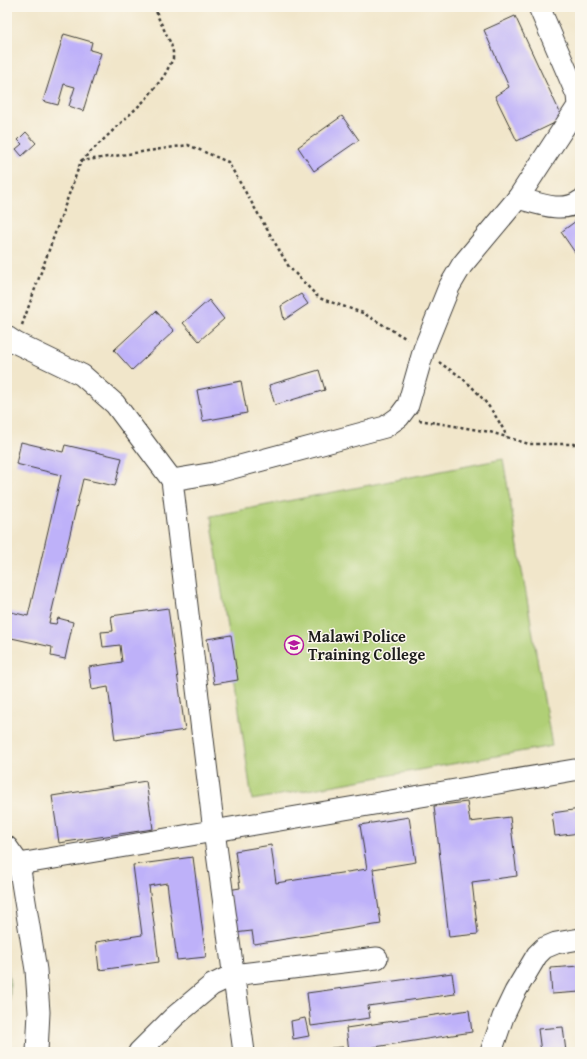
<svg xmlns="http://www.w3.org/2000/svg" width="587" height="1059" viewBox="0 0 587 1059" font-family="'Gentium Book Plus',serif">
<style>
.green{fill:#b0cf76;stroke:#667649}
.forest{fill:#8cb267;stroke:#546742}
.building{fill:#beb1f9}
.lines{fill:none;stroke-linecap:round;stroke-linejoin:round}
.minor-casing{stroke:#3c3a36;stroke-width:23}
.path{stroke:#3c3a36;stroke-width:2.5;stroke-dasharray:3 3;stroke-linecap:butt}
.minor{stroke:#fff;stroke-width:21}
.labels{text-anchor:middle;stroke-width:3;stroke-linejoin:round;paint-order:stroke}
.poi-label{font-size:16px;font-weight:bold;fill:#1c1c1c;stroke:#fbf7ec;text-anchor:start}
</style>
<rect width="100%" height="100%" fill="#fbf7ec"/>
<filter id="ink" filterUnits="userSpaceOnUse"><feTurbulence type="fractalNoise" baseFrequency=".025" numOctaves="2"/><feDisplacementMap in="SourceGraphic" scale="8" xChannelSelector="R" yChannelSelector="G"/><feConvolveMatrix kernelMatrix="1 2 1 2 8 2 1 2 1" color-interpolation-filters="sRGB"/></filter>
<filter id="wash" filterUnits="userSpaceOnUse"><feTurbulence type="fractalNoise" baseFrequency=".012" numOctaves="4" result="noise"/><feDisplacementMap in="SourceGraphic" scale="16" xChannelSelector="R" yChannelSelector="G"/><feGaussianBlur stdDeviation="0.9" result="paint"/><feColorMatrix in="noise" values="0 0 0 0 0 0 0 0 0 0 0 0 0 0 0 0 0 1.4 0 .05"/><feComposite in="paint" operator="in"/></filter>
<g filter="url(#wash)">
<rect width="100%" height="100%" fill="#f1e6ca"/>
<path class="green" d="M 503,459 L 552,746 L 252,800 L 211,516 Z"/>
<path class="forest" d="M 7,965 L 10,983 L 9,1052 L 7,1052 Z"/>
<g id="blocks">
<g class="building">
<path d="M 515,16 L 563,119 L 517,141 L 495,96 L 509,87 L 484,30 Z"/>
<path d="M 64,34 L 92,42 L 90,50 L 101,53 L 83,111 L 69,106 L 75,87 L 64,84 L 58,105 L 43,101 Z"/>
<path d="M 342,116 L 359,140 L 314,171 L 298,147 Z"/>
<path d="M 26,132 L 36,143 L 22,156 L 16,149 L 22,144 L 18,140 Z"/>
<path d="M 580,218 L 580,252 L 576,254 L 561,232 Z"/>
<path d="M 301,294 L 308,304 L 284,320 L 281,306 Z"/>
<path d="M 209,300 L 224,319 L 199,341 L 183,323 Z"/>
<path d="M 156,311 L 174,331 L 132,370 L 114,350 Z"/>
<path d="M 319,370 L 325,390 L 275,405 L 269,385 Z"/>
<path d="M 241,381 L 247,413 L 203,421 L 197,390 Z"/>
<path d="M 21,442 L 63,452 L 65,445 L 122,458 L 115,486 L 83,479 L 49,623 L 56,624 L 58,618 L 73,622 L 65,659 L 51,656 L 52,647 L 7,637 L 7,611 L 28,616 L 61,475 L 16,464 Z"/>
<path d="M 168,608 L 185,730 L 115,740 L 108,687 L 92,690 L 89,667 L 122,662 L 120,645 L 103,647 L 101,632 L 113,631 L 111,616 Z"/>
<path d="M 231,635 L 238,680 L 214,684 L 207,639 Z"/>
<path d="M 146,781 L 153,829 L 59,843 L 52,796 Z"/>
<path d="M 467,802 L 470,822 L 510,817 L 517,876 L 472,882 L 478,934 L 449,937 L 434,806 Z"/>
<path d="M 580,809 L 580,833 L 555,836 L 552,813 Z"/>
<path d="M 409,817 L 416,862 L 373,869 L 381,924 L 254,944 L 252,931 L 234,933 L 228,890 L 240,888 L 235,851 L 271,845 L 276,883 L 367,869 L 360,825 Z"/>
<path d="M 193,857 L 206,957 L 177,960 L 167,883 L 149,886 L 159,962 L 99,970 L 96,942 L 142,935 L 133,865 Z"/>
<path d="M 580,966 L 580,992 L 552,994 L 550,968 Z"/>
<path d="M 452,973 L 455,994 L 368,1006 L 370,1018 L 311,1026 L 307,993 Z"/>
<path d="M 469,1010 L 472,1032 L 349,1051 L 346,1028 Z"/>
<path d="M 305,1018 L 309,1036 L 293,1039 L 291,1021 Z"/>
<path d="M 563,1027 L 566,1052 L 541,1052 L 538,1029 Z"/>
<path d="M 343,1047 L 344,1052 L 331,1052 L 331,1048 Z"/>
</g>
</g>
</g>
<g filter="url(#ink)">
<use href="#blocks" fill-opacity="0" stroke="#3c3a36" stroke-width="1"/>
<g class="lines">
<g class="minor-casing">
<g id="minor">
<path d="M 518,198 C 537,203 563,214 580,201"/>
<path d="M 7,337 L 16,343 L 82,375 L 115,404 L 172,480"/>
<path d="M 7,847 L 19,864 L 36,970 L 39,1012 L 37,1052"/>
<path d="M 19,864 L 574,770"/>
<path d="M 139,1052 L 174,1017 L 212,985 L 233,975 L 377,958"/>
<path d="M 244,1052 L 214,831 L 172,480 L 214,473 L 385,427 L 399,417 L 408,405 L 424,349 L 449,287 L 462,265 L 518,198 L 578,106 L 577,95 L 539,7"/>
<path d="M 491,1052 L 503,1017 L 515,992 L 537,955 L 544,948 L 556,943 L 580,939"/>
</g>
</g>
<g class="path">
<path d="M 81,161 L 146,99 L 164,76 L 173,59 L 173,52 L 171,44 L 158,17 L 155,7"/>
<path d="M 22,325 L 81,161 L 188,145 L 228,162 L 289,267 L 319,298 L 363,313 L 407,339"/>
<path d="M 439,362 C 446,368 455,372 462,378 C 481,394 497,415 507,437"/>
<path d="M 419,420 L 490,432 L 529,444 L 580,444"/>
</g>
<use href="#minor" class="minor"/>
</g>
</g>
<defs>
<g id="university-ring" transform="scale(1)"><circle r="9.5" fill="#fbf7ec" stroke="#b5179e" stroke-width="1.5"/><path d="M0-5L7-2L0 1L-7-2ZM-4 1L0 2.5L4 1V4Q0 6-4 4Z" fill="#b5179e"/></g>
</defs>
<g fill-rule="evenodd">
<use href="#university-ring" x="294" y="645"/>
</g>
<g class="labels">
<g class="poi-label">
<text x="308" y="642">Malawi Police<tspan x="308" dy="18">Training College</tspan></text>
</g>
</g>
<rect width="587" height="1059" fill="none" stroke="#fbf7ec" stroke-width="24"/>
</svg>
